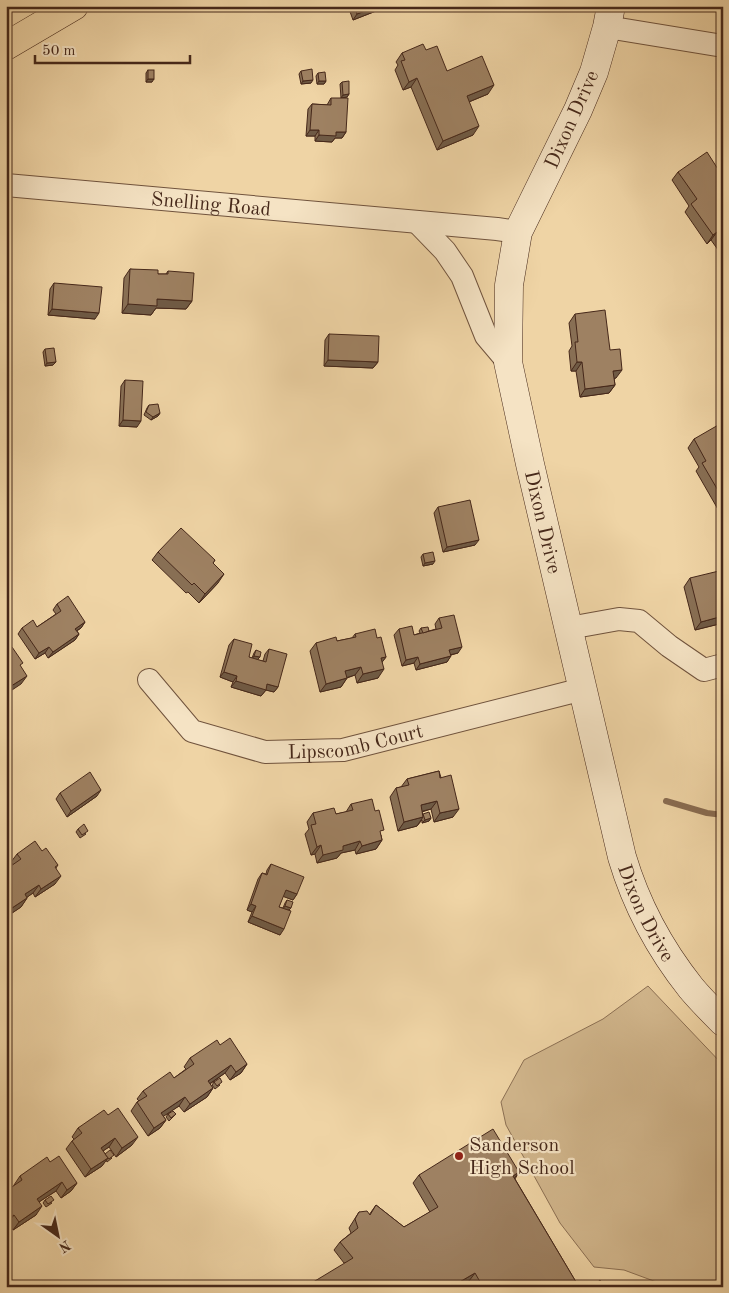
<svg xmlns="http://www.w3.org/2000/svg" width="729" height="1293" viewBox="0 0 729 1293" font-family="'Old Standard TT',serif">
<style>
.green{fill:#d2b78d;stroke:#8c7054}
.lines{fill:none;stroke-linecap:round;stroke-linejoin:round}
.stream{stroke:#896c51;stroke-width:6}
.street-casing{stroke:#70533d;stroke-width:24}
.secondary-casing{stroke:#46281a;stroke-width:29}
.primary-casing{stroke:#46281a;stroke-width:29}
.street{stroke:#f5e3c4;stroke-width:22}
.secondary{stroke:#f5e3c4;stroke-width:28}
.primary{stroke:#efd4a5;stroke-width:28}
.wall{fill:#886f54;stroke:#46281a}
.shaded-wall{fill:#6f5a45;stroke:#46281a}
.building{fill:#9e8162;stroke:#46281a}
.poi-dot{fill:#8f2418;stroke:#f5e3c4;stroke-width:2}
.labels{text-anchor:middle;stroke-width:4.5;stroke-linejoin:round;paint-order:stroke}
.street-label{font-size:20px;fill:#46281a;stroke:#f5e3c4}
.poi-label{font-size:20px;fill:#46281a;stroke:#f5e3c4;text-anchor:start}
</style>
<rect width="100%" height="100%" fill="#efd4a5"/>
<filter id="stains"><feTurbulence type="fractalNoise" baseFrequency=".004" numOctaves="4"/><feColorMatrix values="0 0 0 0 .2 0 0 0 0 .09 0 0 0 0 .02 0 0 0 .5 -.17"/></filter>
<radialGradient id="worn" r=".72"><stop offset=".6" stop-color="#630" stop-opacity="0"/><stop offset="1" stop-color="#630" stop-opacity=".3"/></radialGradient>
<path class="green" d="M 648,986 L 723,1065 L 723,1282 L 706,1287 L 670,1287 L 624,1270 L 594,1267 L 560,1223 L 506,1125 L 501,1102 L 524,1060 L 603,1019 Z"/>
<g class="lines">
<path class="stream" d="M 666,801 L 707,813 L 723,815"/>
<g class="street-casing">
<g id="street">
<path d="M 607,27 L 723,46"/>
<path id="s1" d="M 6,185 L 497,229 L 518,232"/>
<path d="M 417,222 L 445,251 L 462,276 L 486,336 L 508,362"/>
<path d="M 569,628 L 619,619 L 639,621 L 669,646 L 704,670 L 723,665"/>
<path id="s2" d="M 149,680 L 192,731 L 265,752 L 343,750 L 583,689"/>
</g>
</g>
<g class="secondary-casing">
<g id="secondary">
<path id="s3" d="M 611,6 L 607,27 L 594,72 L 578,110 L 518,232 L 509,285 L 508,362 L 530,464 L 622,857 C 636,904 660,949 691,988 C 701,1000 712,1011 723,1022"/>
</g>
</g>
<g class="primary-casing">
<path id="primary" d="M 6,46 L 74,6"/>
</g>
<use href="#street" class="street"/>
<use href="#secondary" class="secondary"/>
<use href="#primary" class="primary"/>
</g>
<g class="wall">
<path d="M 348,6 L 380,6 L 376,11 L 353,20 Z"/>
<path d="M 426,50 L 447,71 L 488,94 L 469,102 L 473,135 L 437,150 L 411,87 L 403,90 L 395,70 L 398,65 L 396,62 L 402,53 Z"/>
<path d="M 148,70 L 152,82 L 146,82 L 146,73 Z"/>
<path d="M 301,71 L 311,83 L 301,84 L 299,74 Z"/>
<path d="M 318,73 L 326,81 L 324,84 L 317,84 L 316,76 Z"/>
<path d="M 342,82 L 349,94 L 347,97 L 341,98 L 340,84 Z"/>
<path d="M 331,98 L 346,132 L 342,138 L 335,138 L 332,142 L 315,141 L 315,136 L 306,136 L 308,109 L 312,104 L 327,105 Z"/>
<path d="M 678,172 L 723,177 L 723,253 L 721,254 L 711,240 L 707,244 L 685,212 L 689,206 L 672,180 Z"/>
<path d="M 130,269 L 158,274 L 166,274 L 168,271 L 192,301 L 186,309 L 156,308 L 151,315 L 122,313 L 124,278 Z"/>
<path d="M 54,283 L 95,319 L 48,315 L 50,289 Z"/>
<path d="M 575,314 L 610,350 L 616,378 L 614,378 L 615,385 L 609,393 L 580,397 L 576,371 L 571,371 L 569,351 L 572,346 L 569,323 Z"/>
<path d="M 329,334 L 378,362 L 373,368 L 324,366 L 325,340 Z"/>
<path d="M 45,349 L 56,362 L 53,365 L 45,366 L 43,352 Z"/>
<path d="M 125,380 L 137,427 L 119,426 L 121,386 Z"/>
<path d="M 149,405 L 160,413 L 158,416 L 151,420 L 144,415 L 147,408 Z"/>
<path d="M 723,430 L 723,518 L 696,471 L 699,467 L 688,448 L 694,439 Z"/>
<path d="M 438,507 L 475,545 L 443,552 L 434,513 Z"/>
<path d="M 158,552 L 215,560 L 213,563 L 218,583 L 199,603 L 188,592 L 186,593 L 152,560 Z"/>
<path d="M 423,554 L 433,564 L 423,566 L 421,557 Z"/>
<path d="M 690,578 L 723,623 L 695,630 L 684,587 Z"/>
<path d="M 57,604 L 85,622 L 81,628 L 77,631 L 79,634 L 75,640 L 48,658 L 45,653 L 35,659 L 18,634 L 22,628 L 37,627 L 56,614 L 53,610 Z"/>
<path d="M 439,618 L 458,653 L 451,655 L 447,662 L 416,670 L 414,663 L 402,666 L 394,635 L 399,629 L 414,635 L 420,633 L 419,631 L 421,628 L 429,631 L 436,629 L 435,624 Z"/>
<path d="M 355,634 L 377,638 L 386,657 L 382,662 L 378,678 L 357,683 L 355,675 L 347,678 L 341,687 L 320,692 L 310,651 L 316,643 L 337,641 L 352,638 Z"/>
<path d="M 234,639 L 249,657 L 252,658 L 254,653 L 256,650 L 258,660 L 263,661 L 265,654 L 269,649 L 278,687 L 274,692 L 266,690 L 261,696 L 231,687 L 233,682 L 220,677 L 229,645 Z"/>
<path d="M 439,771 L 453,817 L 434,822 L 431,809 L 422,812 L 423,815 L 431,818 L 429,821 L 422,823 L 422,820 L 417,826 L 398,831 L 390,797 L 396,788 L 401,787 L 407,779 Z"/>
<path d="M 60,793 L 97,796 L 67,817 L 56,799 Z"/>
<path d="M 351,804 L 381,835 L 382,840 L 376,849 L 356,854 L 355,850 L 341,853 L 337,858 L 317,863 L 315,854 L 311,855 L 305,834 L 309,829 L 307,822 L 313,813 L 336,814 L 346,812 Z"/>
<path d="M 78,829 L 86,834 L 80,838 L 76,832 Z"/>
<path d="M 42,851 L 58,865 L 56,868 L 55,884 L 35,897 L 33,893 L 27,897 L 27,898 L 21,907 L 6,917 L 6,866 L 8,868 L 13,865 L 11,862 L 17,854 Z"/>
<path d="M 271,864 L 297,894 L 293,900 L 283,896 L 279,907 L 283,908 L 285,903 L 287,900 L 289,910 L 280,935 L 248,922 L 252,912 L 247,910 L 258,879 L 262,873 L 266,874 L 267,870 Z"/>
<path d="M 220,1045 L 247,1064 L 241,1073 L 230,1080 L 225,1073 L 210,1084 L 213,1088 L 207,1097 L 184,1112 L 179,1106 L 163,1116 L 166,1120 L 160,1128 L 148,1136 L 131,1111 L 137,1102 L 139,1101 L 137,1099 L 143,1091 L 174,1078 L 186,1069 L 184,1067 L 190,1058 Z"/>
<path d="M 214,1082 L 220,1085 L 215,1089 L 212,1085 Z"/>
<path d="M 168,1114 L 176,1114 L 169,1121 L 166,1117 Z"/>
<path d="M 108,1115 L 132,1145 L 116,1157 L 109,1147 L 103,1151 L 105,1154 L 112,1158 L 107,1162 L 106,1160 L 102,1166 L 85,1177 L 66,1149 L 72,1141 L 74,1139 L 72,1137 L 78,1128 Z"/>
<path d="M 50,1162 L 77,1183 L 71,1191 L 61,1198 L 56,1191 L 39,1202 L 36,1215 L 13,1230 L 8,1223 L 14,1186 L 14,1185 L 20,1176 Z"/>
<path d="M 519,1172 L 515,1179 L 579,1287 L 472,1287 L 469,1281 L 344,1263 L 334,1250 L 340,1242 L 351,1233 L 349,1228 L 359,1212 L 369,1215 L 376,1205 L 404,1227 L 430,1212 L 413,1183 L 419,1175 Z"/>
<path d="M 45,1200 L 52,1203 L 46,1207 L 43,1203 Z"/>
</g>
<g class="shaded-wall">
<path d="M 378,6 L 380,6 L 376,11 L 353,20 L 357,14 Z"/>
<path d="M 417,78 L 411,87 L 403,90 L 409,82 Z"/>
<path d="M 148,79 L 154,79 L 152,82 L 146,82 Z"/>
<path d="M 313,80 L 311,83 L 301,84 L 303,81 Z"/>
<path d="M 319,81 L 326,81 L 324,84 L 317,84 Z"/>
<path d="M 494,85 L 488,94 L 461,105 L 467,96 Z"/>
<path d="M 349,94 L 347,97 L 341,98 L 343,95 Z"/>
<path d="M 479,126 L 473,135 L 437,150 L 443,141 Z"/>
<path d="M 310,130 L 319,130 L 315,136 L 306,136 Z"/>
<path d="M 336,132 L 346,132 L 342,138 L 335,138 L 332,142 L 315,141 L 319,135 Z"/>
<path d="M 717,232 L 711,240 L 707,244 L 713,235 Z"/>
<path d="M 157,299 L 192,301 L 186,309 L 156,308 L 151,315 L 122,313 L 128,304 Z"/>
<path d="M 52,309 L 99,313 L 95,319 L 48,315 Z"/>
<path d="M 328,360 L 378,362 L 373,368 L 324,366 Z"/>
<path d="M 56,362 L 53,365 L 45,366 L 47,363 Z"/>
<path d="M 577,362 L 582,362 L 576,371 L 571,371 Z"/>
<path d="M 622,370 L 616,378 L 607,380 L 613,371 Z"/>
<path d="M 615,385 L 609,393 L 580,397 L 585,389 Z"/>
<path d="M 160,413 L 158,416 L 151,420 L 153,417 Z"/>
<path d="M 123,420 L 141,421 L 137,427 L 119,426 Z"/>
<path d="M 479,540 L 475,545 L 443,552 L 447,547 Z"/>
<path d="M 435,561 L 433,564 L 423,566 L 425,563 Z"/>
<path d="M 224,574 L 218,583 L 199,603 L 205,594 Z"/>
<path d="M 723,616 L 723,623 L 695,630 L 701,622 Z"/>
<path d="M 85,622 L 81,628 L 71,634 L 75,629 Z"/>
<path d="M 79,634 L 75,640 L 48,658 L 53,652 Z"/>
<path d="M 49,647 L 45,653 L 35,659 L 39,653 Z"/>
<path d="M 462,647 L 458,653 L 445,656 L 449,650 Z"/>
<path d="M 254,656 L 260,657 L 257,660 L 252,659 Z"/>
<path d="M 451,656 L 447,662 L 416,670 L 420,664 Z"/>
<path d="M 386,657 L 380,665 L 381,658 Z"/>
<path d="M 418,657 L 414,663 L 402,666 L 406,660 Z"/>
<path d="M 361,667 L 355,675 L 339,680 L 345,671 Z"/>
<path d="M 384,669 L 378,678 L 357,683 L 363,674 Z"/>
<path d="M 224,672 L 237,676 L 233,682 L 220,677 Z"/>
<path d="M 27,676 L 21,684 L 6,694 L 6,691 L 8,688 Z"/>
<path d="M 347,678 L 341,687 L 320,692 L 326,684 Z"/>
<path d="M 236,681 L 267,684 L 278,687 L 274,692 L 266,690 L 261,696 L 231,687 Z"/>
<path d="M 101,790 L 97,796 L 67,817 L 71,811 Z"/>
<path d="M 437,801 L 431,809 L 415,813 L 421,805 Z"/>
<path d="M 459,809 L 453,817 L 434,822 L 440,813 Z"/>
<path d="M 423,817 L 417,826 L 398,831 L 404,822 Z"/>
<path d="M 431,818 L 429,821 L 422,823 L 425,820 Z"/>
<path d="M 382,840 L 376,849 L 356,854 L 362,846 Z"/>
<path d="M 360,841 L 355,850 L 341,853 L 337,858 L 317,863 L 323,855 L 343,846 Z"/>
<path d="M 321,845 L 315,854 L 311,855 L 317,847 Z"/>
<path d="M 61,876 L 55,884 L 35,897 L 41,889 Z"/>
<path d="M 39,885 L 33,893 L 19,903 L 25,894 Z"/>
<path d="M 286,890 L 297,894 L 293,900 L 282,896 Z"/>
<path d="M 27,898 L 21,907 L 6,917 L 6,914 L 9,910 Z"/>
<path d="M 251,904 L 256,906 L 252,912 L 247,910 Z"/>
<path d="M 285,906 L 291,908 L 289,910 L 283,909 Z"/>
<path d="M 252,916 L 284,929 L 280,935 L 248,922 Z"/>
<path d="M 247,1064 L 241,1073 L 230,1080 L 236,1072 Z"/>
<path d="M 231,1065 L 225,1073 L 202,1089 L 208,1081 Z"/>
<path d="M 213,1088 L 207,1097 L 184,1112 L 190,1104 Z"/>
<path d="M 185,1097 L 179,1106 L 155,1122 L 161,1113 Z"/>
<path d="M 166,1120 L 160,1128 L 148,1136 L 154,1128 Z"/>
<path d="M 138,1137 L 132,1145 L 116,1157 L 122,1148 Z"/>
<path d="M 115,1138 L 109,1147 L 95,1156 L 101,1148 Z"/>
<path d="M 108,1158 L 102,1166 L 85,1177 L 91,1169 Z"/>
<path d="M 519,1172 L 513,1180 L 513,1176 Z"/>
<path d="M 62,1182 L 56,1191 L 31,1207 L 37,1199 Z"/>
<path d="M 77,1183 L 71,1191 L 61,1198 L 67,1190 Z"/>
<path d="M 42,1206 L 36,1215 L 13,1230 L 19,1222 Z"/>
<path d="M 14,1215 L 8,1223 L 6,1225 L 6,1220 Z"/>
<path d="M 475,1273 L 469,1281 L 459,1287 L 451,1287 Z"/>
</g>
<g class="building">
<path d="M 354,6 L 378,6 L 357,14 Z"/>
<path d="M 423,44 L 426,50 L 437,46 L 447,71 L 482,56 L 494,85 L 467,96 L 479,126 L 443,141 L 417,78 L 409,82 L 401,61 L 405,60 L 402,53 Z"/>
<path d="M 312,69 L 313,80 L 303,81 L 301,71 Z"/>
<rect x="148" y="70" width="6" height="9"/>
<path d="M 325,72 L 326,81 L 319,81 L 318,73 Z"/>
<path d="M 349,81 L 349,94 L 343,95 L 342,82 Z"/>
<path d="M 331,98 L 348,98 L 346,132 L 336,132 L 336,136 L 319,135 L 319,130 L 310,130 L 312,104 L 331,105 Z"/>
<path d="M 707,152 L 723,177 L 723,240 L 717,232 L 713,235 L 691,204 L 697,199 L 678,172 Z"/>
<path d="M 130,269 L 158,270 L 158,274 L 168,274 L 168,271 L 194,273 L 192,301 L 157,299 L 157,306 L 128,304 Z"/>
<path d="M 54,283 L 102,287 L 99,313 L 52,309 Z"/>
<path d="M 605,310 L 610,350 L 620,349 L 622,370 L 613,371 L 615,385 L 585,389 L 582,362 L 577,362 L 575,342 L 578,342 L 575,314 Z"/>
<path d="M 329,334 L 379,336 L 378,362 L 328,360 Z"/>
<path d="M 54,348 L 56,362 L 47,363 L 45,349 Z"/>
<path d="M 125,380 L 143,381 L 141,421 L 123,420 Z"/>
<path d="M 158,404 L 160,413 L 153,417 L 146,412 L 149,405 Z"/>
<path d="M 720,424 L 723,430 L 723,499 L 702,463 L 706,461 L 694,439 Z"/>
<path d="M 470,500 L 479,540 L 447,547 L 438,507 Z"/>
<path d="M 181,528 L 215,560 L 213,563 L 224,574 L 205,594 L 194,583 L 192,585 L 158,552 Z"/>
<path d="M 433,552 L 435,561 L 425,563 L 423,554 Z"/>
<path d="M 723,570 L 723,616 L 701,622 L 690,578 Z"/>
<path d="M 68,596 L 85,622 L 75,629 L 79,634 L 53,652 L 49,647 L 39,653 L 22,628 L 33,620 L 37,627 L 61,611 L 57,604 Z"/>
<path d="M 454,615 L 462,647 L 449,650 L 451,656 L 420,664 L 418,657 L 406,660 L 399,629 L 412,626 L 414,635 L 442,628 L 439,618 Z"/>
<path d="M 428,627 L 429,631 L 423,633 L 421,628 Z"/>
<path d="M 375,629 L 377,638 L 381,637 L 386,657 L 381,658 L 384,669 L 363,674 L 361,667 L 345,671 L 347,678 L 326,684 L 316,643 L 336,637 L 337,641 L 356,637 L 355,634 Z"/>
<path d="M 234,639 L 252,644 L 249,657 L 266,662 L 269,649 L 287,654 L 278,687 L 267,684 L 266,690 L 236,681 L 237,676 L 224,672 Z"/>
<path d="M 6,646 L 8,649 L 12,647 L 23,663 L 20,665 L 27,676 L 8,688 L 6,685 Z"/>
<path d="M 256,650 L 261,652 L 260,657 L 254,656 Z"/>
<path d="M 439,771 L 440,778 L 451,775 L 459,809 L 440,813 L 437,801 L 421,805 L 423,817 L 404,822 L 396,788 L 409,785 L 407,779 Z"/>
<path d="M 90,772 L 101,790 L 71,811 L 60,793 Z"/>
<path d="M 372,799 L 375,811 L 379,810 L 384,830 L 380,831 L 382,840 L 362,846 L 360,841 L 343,846 L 343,850 L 323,855 L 321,845 L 317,847 L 311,825 L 316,824 L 313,813 L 334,808 L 336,814 L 353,810 L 351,804 Z"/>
<path d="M 429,812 L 431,818 L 425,820 L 423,814 Z"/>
<path d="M 84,824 L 88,831 L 82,835 L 78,829 Z"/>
<path d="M 35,841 L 42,851 L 46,848 L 58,865 L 55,867 L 61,876 L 41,889 L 39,885 L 25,894 L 27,898 L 9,910 L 6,906 L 6,866 L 8,868 L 21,859 L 17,854 Z"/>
<path d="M 271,864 L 304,877 L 297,894 L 286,890 L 279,907 L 291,911 L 284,929 L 252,916 L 256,906 L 251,904 L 262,873 L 267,875 Z"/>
<path d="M 287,900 L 293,902 L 291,908 L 285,906 Z"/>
<path d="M 230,1038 L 247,1064 L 236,1072 L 231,1065 L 208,1081 L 213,1088 L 190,1104 L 185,1097 L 161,1113 L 166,1120 L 154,1128 L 137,1102 L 147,1096 L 143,1091 L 170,1072 L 174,1078 L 194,1064 L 190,1058 L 217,1040 L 220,1045 Z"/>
<path d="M 220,1078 L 222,1082 L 217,1086 L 214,1082 Z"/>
<path d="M 118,1108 L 138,1137 L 122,1148 L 115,1138 L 101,1148 L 108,1158 L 91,1169 L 72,1141 L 82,1133 L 78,1128 L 104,1110 L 108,1115 Z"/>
<path d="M 173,1111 L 176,1114 L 171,1118 L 168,1114 Z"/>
<path d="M 493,1129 L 519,1172 L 513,1176 L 579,1287 L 483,1287 L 475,1273 L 451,1287 L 305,1287 L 353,1258 L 340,1242 L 358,1228 L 355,1219 L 359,1212 L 367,1211 L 370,1215 L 376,1205 L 404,1227 L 438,1207 L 419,1175 Z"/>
<path d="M 110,1150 L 114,1155 L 109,1159 L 105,1154 Z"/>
<path d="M 59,1156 L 77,1183 L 67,1190 L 62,1182 L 37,1199 L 42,1206 L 19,1222 L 14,1215 L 6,1220 L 6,1191 L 22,1180 L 20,1176 L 47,1157 L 50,1162 Z"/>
<path d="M 51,1196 L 54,1200 L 48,1204 L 45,1200 Z"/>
<path d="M 600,1280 L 605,1287 L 592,1287 Z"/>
</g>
<circle class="poi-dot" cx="459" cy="1156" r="5"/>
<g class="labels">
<g class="street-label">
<text transform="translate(571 119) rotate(-66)" y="7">Dixon Drive</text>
<text dy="7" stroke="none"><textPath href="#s1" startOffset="206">Snelling Road</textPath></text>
<text dy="7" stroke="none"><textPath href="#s3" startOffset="540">Dixon Drive</textPath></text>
<text dy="7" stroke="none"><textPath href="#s2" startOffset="234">Lipscomb Court</textPath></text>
<text dy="7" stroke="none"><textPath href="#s3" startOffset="945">Dixon Drive</textPath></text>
</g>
<g class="poi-label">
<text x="469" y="1151">Sanderson<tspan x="469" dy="23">High School</tspan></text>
</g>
</g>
<rect width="729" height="1293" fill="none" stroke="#efd4a5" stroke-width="25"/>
<rect x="8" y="8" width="714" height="1278" fill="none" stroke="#46281a" stroke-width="2.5"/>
<rect x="12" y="12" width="704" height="1268" fill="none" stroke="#46281a"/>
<g transform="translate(58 1236) rotate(147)" stroke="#f5e3c4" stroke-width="4" paint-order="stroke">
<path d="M0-4L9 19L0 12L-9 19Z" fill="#46281a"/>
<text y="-8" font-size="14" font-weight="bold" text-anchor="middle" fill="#46281a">N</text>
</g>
<path d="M35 55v8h155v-8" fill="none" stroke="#46281a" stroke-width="2.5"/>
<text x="42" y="55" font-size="15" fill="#46281a" stroke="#f5e3c4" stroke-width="4" paint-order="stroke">50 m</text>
<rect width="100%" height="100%" filter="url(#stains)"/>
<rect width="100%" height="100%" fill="url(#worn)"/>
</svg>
